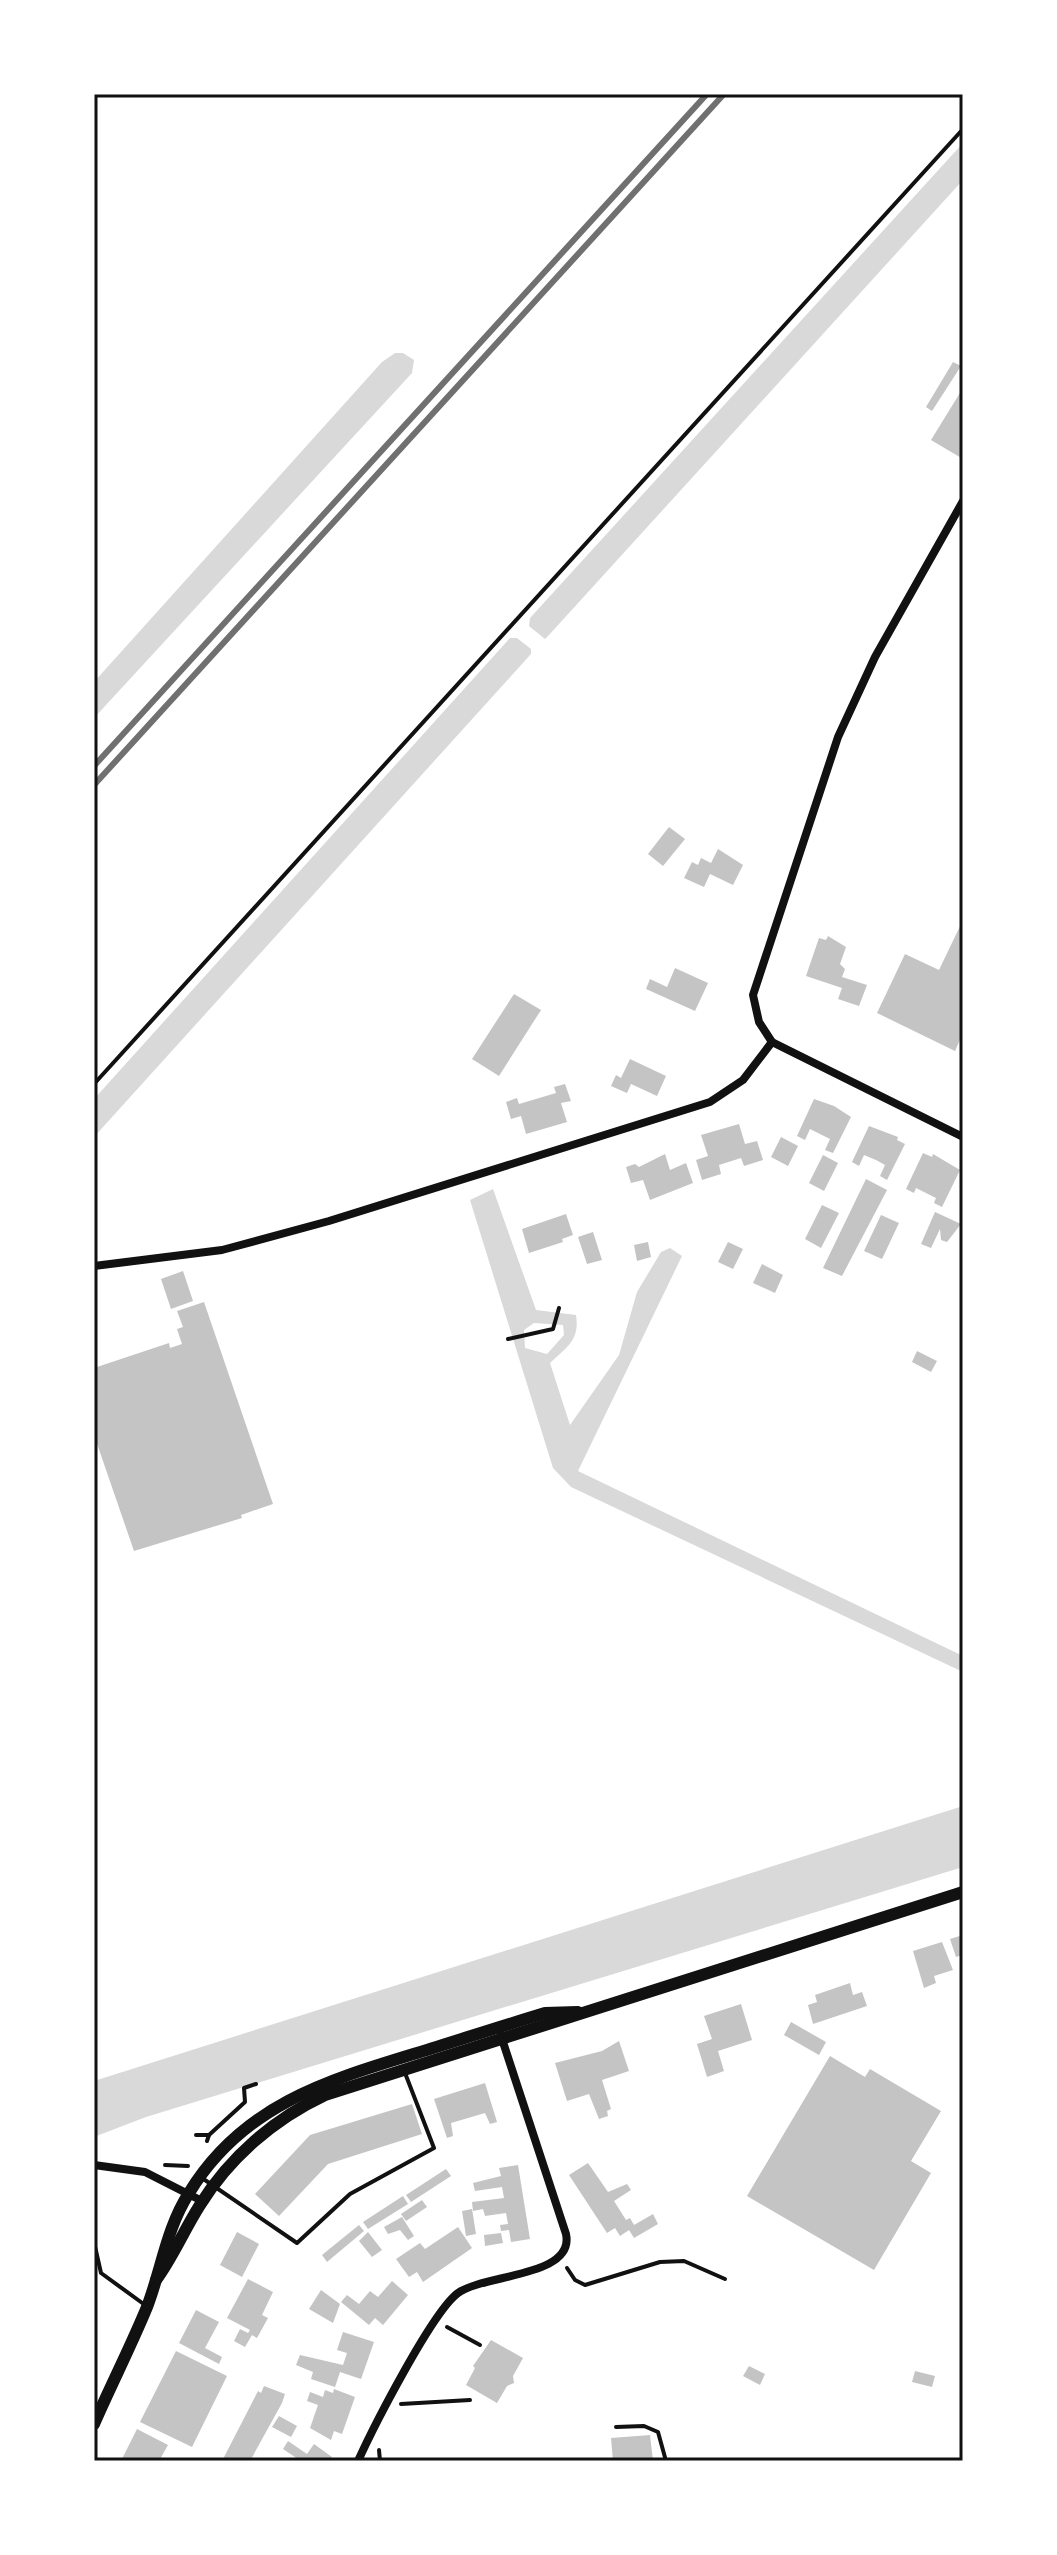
<svg xmlns="http://www.w3.org/2000/svg" width="1057" height="2555" viewBox="0 0 1057 2555" font-family="'Public Sans',sans-serif">
<style>
.water{fill:#d9d9d9;fill-rule:evenodd}
.building{fill:#c4c4c4}
.lines{fill:none;stroke-linecap:round;stroke-linejoin:round}
.path{stroke:#111;stroke-width:4}
.service{stroke:#111;stroke-width:4}
.minor{stroke:#111;stroke-width:8}
.secondary{stroke:#111;stroke-width:12}
.rail{stroke:#707070;stroke-width:6}
.neatline{fill:none;stroke:#111;stroke-width:3}
</style>
<rect width="100%" height="100%" fill="#fff"/>
<g class="water">
<path d="M 963,143 L 963,180 L 549,635 L 545,639 L 529,626 L 530,618 Z"/>
<path d="M 395,353 L 403,353 L 414,360 L 412,373 L 94,718 L 94,682 L 382,362 Z"/>
<path d="M 510,638 L 517,638 L 531,649 L 531,654 L 94,1137 L 94,1099 Z"/>
<path d="M 493,1189 L 536,1310 L 576,1315 C 580,1340 567,1347 550,1363 L 570,1425 L 619,1355 L 637,1292 L 661,1252 L 670,1248 L 682,1256 L 578,1471 L 963,1656 L 963,1672 L 571,1487 L 553,1468 L 470,1200 ZM 534,1323 L 563,1325 L 564,1335 L 547,1354 L 525,1348 L 524,1330 Z"/>
<path d="M 963,1806 L 963,1867 L 146,2117 L 94,2137 L 94,2081 Z"/>
</g>
<g class="building">
<path d="M 953,362 L 961,366 L 932,411 L 926,407 Z"/>
<path d="M 963,388 L 963,459 L 931,440 Z"/>
<path d="M 669,827 L 685,839 L 663,866 L 648,854 Z"/>
<path d="M 718,849 L 743,865 L 733,885 L 710,874 L 704,887 L 684,878 L 692,862 L 698,865 L 701,858 L 711,863 Z"/>
<path d="M 963,920 L 963,1033 L 955,1051 L 877,1013 L 905,954 L 939,970 Z"/>
<path d="M 828,936 L 846,947 L 840,964 L 845,969 L 842,977 L 867,985 L 859,1006 L 838,999 L 842,988 L 806,976 L 819,938 L 826,940 Z"/>
<path d="M 675,968 L 708,983 L 695,1011 L 646,989 L 650,979 L 667,987 Z"/>
<path d="M 514,994 L 541,1010 L 499,1076 L 472,1059 Z"/>
<path d="M 630,1059 L 666,1076 L 657,1096 L 631,1084 L 627,1093 L 611,1086 L 616,1075 L 621,1078 Z"/>
<path d="M 565,1084 L 571,1101 L 561,1103 L 567,1122 L 526,1134 L 521,1116 L 511,1119 L 506,1102 L 517,1098 L 519,1104 L 556,1093 L 554,1087 Z"/>
<path d="M 814,1099 L 834,1106 L 851,1117 L 833,1153 L 825,1150 L 830,1139 L 810,1129 L 805,1140 L 797,1136 Z"/>
<path d="M 739,1124 L 745,1144 L 757,1141 L 763,1160 L 744,1166 L 741,1158 L 719,1165 L 721,1174 L 702,1180 L 696,1160 L 708,1156 L 701,1135 Z"/>
<path d="M 869,1126 L 898,1137 L 897,1140 L 905,1144 L 887,1180 L 880,1176 L 885,1165 L 876,1160 L 864,1155 L 859,1166 L 852,1162 Z"/>
<path d="M 781,1137 L 798,1146 L 788,1166 L 771,1157 Z"/>
<path d="M 923,1153 L 932,1157 L 933,1154 L 960,1170 L 942,1207 L 934,1203 L 936,1198 L 916,1188 L 914,1193 L 906,1189 Z"/>
<path d="M 665,1154 L 670,1170 L 686,1163 L 693,1183 L 650,1200 L 643,1180 L 631,1183 L 626,1167 L 635,1164 L 639,1167 Z"/>
<path d="M 823,1155 L 838,1163 L 824,1191 L 809,1183 Z"/>
<path d="M 866,1179 L 887,1190 L 842,1276 L 823,1268 Z"/>
<path d="M 822,1205 L 839,1213 L 821,1248 L 805,1239 Z"/>
<path d="M 935,1212 L 961,1224 L 947,1242 L 941,1240 L 940,1229 L 931,1248 L 921,1244 Z"/>
<path d="M 566,1214 L 573,1235 L 562,1239 L 563,1242 L 529,1253 L 522,1229 Z"/>
<path d="M 881,1215 L 899,1223 L 882,1259 L 864,1251 Z"/>
<path d="M 593,1232 L 602,1260 L 587,1264 L 578,1237 Z"/>
<path d="M 648,1242 L 651,1257 L 637,1261 L 634,1245 Z"/>
<path d="M 728,1242 L 743,1249 L 733,1269 L 718,1262 Z"/>
<path d="M 762,1264 L 783,1275 L 775,1293 L 753,1283 Z"/>
<path d="M 183,1271 L 193,1301 L 171,1309 L 161,1279 Z"/>
<path d="M 204,1302 L 273,1504 L 241,1515 L 242,1518 L 134,1551 L 94,1435 L 94,1368 L 169,1343 L 170,1348 L 182,1344 L 177,1329 L 183,1327 L 177,1311 Z"/>
<path d="M 917,1351 L 937,1361 L 931,1372 L 912,1362 Z"/>
<path d="M 963,1935 L 963,1955 L 956,1957 L 950,1939 Z"/>
<path d="M 942,1942 L 953,1970 L 934,1976 L 936,1983 L 924,1988 L 913,1951 Z"/>
<path d="M 850,1983 L 853,1995 L 862,1992 L 867,2006 L 813,2024 L 808,2005 L 817,2002 L 815,1995 Z"/>
<path d="M 741,2004 L 752,2040 L 718,2051 L 724,2071 L 707,2077 L 697,2044 L 712,2039 L 704,2016 Z"/>
<path d="M 791,2022 L 826,2042 L 819,2055 L 784,2035 Z"/>
<path d="M 619,2041 L 629,2071 L 602,2080 L 611,2109 L 607,2111 L 608,2116 L 599,2119 L 589,2094 L 567,2101 L 555,2063 L 602,2051 Z"/>
<path d="M 830,2056 L 865,2077 L 870,2069 L 941,2111 L 911,2161 L 931,2173 L 874,2270 L 747,2196 Z"/>
<path d="M 485,2083 L 497,2122 L 490,2124 L 485,2113 L 451,2123 L 453,2136 L 447,2138 L 434,2099 Z"/>
<path d="M 412,2104 L 422,2134 L 328,2164 L 279,2216 L 255,2194 L 310,2135 Z"/>
<path d="M 588,2163 L 608,2192 L 627,2184 L 631,2190 L 614,2201 L 626,2220 L 630,2218 L 634,2225 L 653,2214 L 658,2224 L 634,2238 L 629,2230 L 620,2236 L 615,2228 L 607,2233 L 569,2175 Z"/>
<path d="M 518,2165 L 530,2239 L 511,2242 L 509,2230 L 501,2231 L 500,2225 L 508,2224 L 506,2213 L 485,2216 L 483,2209 L 473,2211 L 472,2202 L 504,2198 L 502,2187 L 475,2191 L 473,2183 L 501,2176 L 499,2168 Z"/>
<path d="M 446,2169 L 451,2176 L 411,2202 L 406,2195 Z"/>
<path d="M 403,2196 L 408,2204 L 368,2229 L 363,2222 Z"/>
<path d="M 422,2200 L 427,2207 L 406,2221 L 401,2214 Z"/>
<path d="M 472,2209 L 476,2234 L 466,2236 L 462,2211 Z"/>
<path d="M 402,2217 L 414,2236 L 408,2240 L 400,2230 L 388,2234 L 384,2227 Z"/>
<path d="M 359,2225 L 364,2231 L 327,2262 L 322,2255 Z"/>
<path d="M 458,2227 L 472,2248 L 423,2282 L 417,2272 L 409,2277 L 396,2259 L 420,2243 L 425,2249 Z"/>
<path d="M 237,2232 L 259,2244 L 242,2277 L 220,2265 Z"/>
<path d="M 368,2232 L 382,2250 L 372,2257 L 359,2241 Z"/>
<path d="M 501,2233 L 503,2243 L 485,2246 L 484,2235 Z"/>
<path d="M 248,2279 L 273,2292 L 262,2315 L 268,2318 L 257,2338 L 252,2335 L 245,2347 L 234,2341 L 240,2329 L 248,2333 L 250,2330 L 227,2318 Z"/>
<path d="M 392,2281 L 408,2295 L 383,2325 L 375,2318 L 369,2325 L 341,2302 L 347,2295 L 359,2304 L 370,2291 L 378,2297 Z"/>
<path d="M 321,2290 L 340,2304 L 333,2323 L 309,2309 Z"/>
<path d="M 196,2310 L 219,2322 L 205,2348 L 222,2357 L 219,2364 L 179,2343 Z"/>
<path d="M 343,2332 L 374,2342 L 361,2379 L 340,2372 L 335,2387 L 311,2379 L 313,2372 L 296,2365 L 300,2355 L 343,2365 L 347,2353 L 337,2350 Z"/>
<path d="M 491,2340 L 523,2358 L 513,2376 L 514,2383 L 507,2386 L 497,2403 L 466,2385 L 475,2368 L 473,2366 Z"/>
<path d="M 176,2351 L 227,2376 L 192,2447 L 140,2422 Z"/>
<path d="M 749,2366 L 765,2374 L 760,2385 L 743,2376 Z"/>
<path d="M 915,2371 L 935,2376 L 932,2387 L 912,2382 Z"/>
<path d="M 264,2386 L 285,2394 L 282,2403 L 250,2461 L 222,2461 L 258,2391 L 261,2393 Z"/>
<path d="M 334,2389 L 355,2397 L 342,2434 L 334,2431 L 331,2440 L 310,2428 L 318,2405 L 307,2401 L 310,2392 L 323,2397 L 325,2390 L 333,2393 Z"/>
<path d="M 279,2416 L 297,2426 L 291,2437 L 272,2427 Z"/>
<path d="M 137,2429 L 168,2445 L 159,2461 L 121,2461 Z"/>
<path d="M 650,2435 L 653,2461 L 613,2461 L 611,2438 Z"/>
<path d="M 288,2441 L 307,2454 L 314,2444 L 332,2457 L 329,2461 L 301,2461 L 283,2449 Z"/>
</g>
<g class="lines">
<g class="path">
<path d="M 94,1084 L 963,129"/>
<path d="M 508,1339 L 553,1329 L 559,1308"/>
<path d="M 196,2135 L 209,2135"/>
<path d="M 207,2141 L 209,2135 L 245,2102 L 244,2088 L 256,2084"/>
<path d="M 165,2165 L 188,2166"/>
<path d="M 567,2268 L 575,2280 L 585,2285 L 660,2262 L 684,2261 L 725,2279"/>
<path d="M 447,2327 L 480,2345"/>
<path d="M 401,2404 L 470,2400"/>
<path d="M 616,2427 L 644,2426 L 658,2432 L 666,2461"/>
<path d="M 379,2450 L 380,2461"/>
</g>
<g class="service">
<path d="M 202,2178 L 297,2243 L 350,2194 L 434,2148 L 405,2073"/>
<path d="M 94,2242 L 101,2273 L 145,2305"/>
</g>
<g class="minor">
<path d="M 963,501 L 875,657 L 838,737 L 753,995 L 759,1022 L 772,1042 L 963,1137"/>
<path d="M 94,1266 L 222,1250 L 329,1221 L 710,1102 L 743,1080 L 772,1042"/>
<path d="M 94,2165 L 145,2172 L 202,2201"/>
<path d="M 358,2461 C 373,2428 432,2312 458,2293 C 484,2274 575,2277 566,2234 L 501,2036"/>
</g>
<g class="secondary">
<path d="M 156,2280 C 173,2257 184,2230 200,2205 C 230,2157 274,2119 325,2095 L 963,1892"/>
<path d="M 94,2424 C 111,2385 131,2346 147,2307 C 162,2268 166,2229 189,2193 C 242,2106 325,2081 417,2053 C 459,2040 502,2026 545,2013 L 578,2012"/>
</g>
<g class="rail">
<path d="M 94,766 L 707,94"/>
<path d="M 94,785 L 724,94"/>
</g>
</g>
<rect width="1057" height="2555" fill="none" stroke="#ffffff" stroke-width="192"/>
<rect x="96" y="96" width="865" height="2363" class="neatline"/>
</svg>
